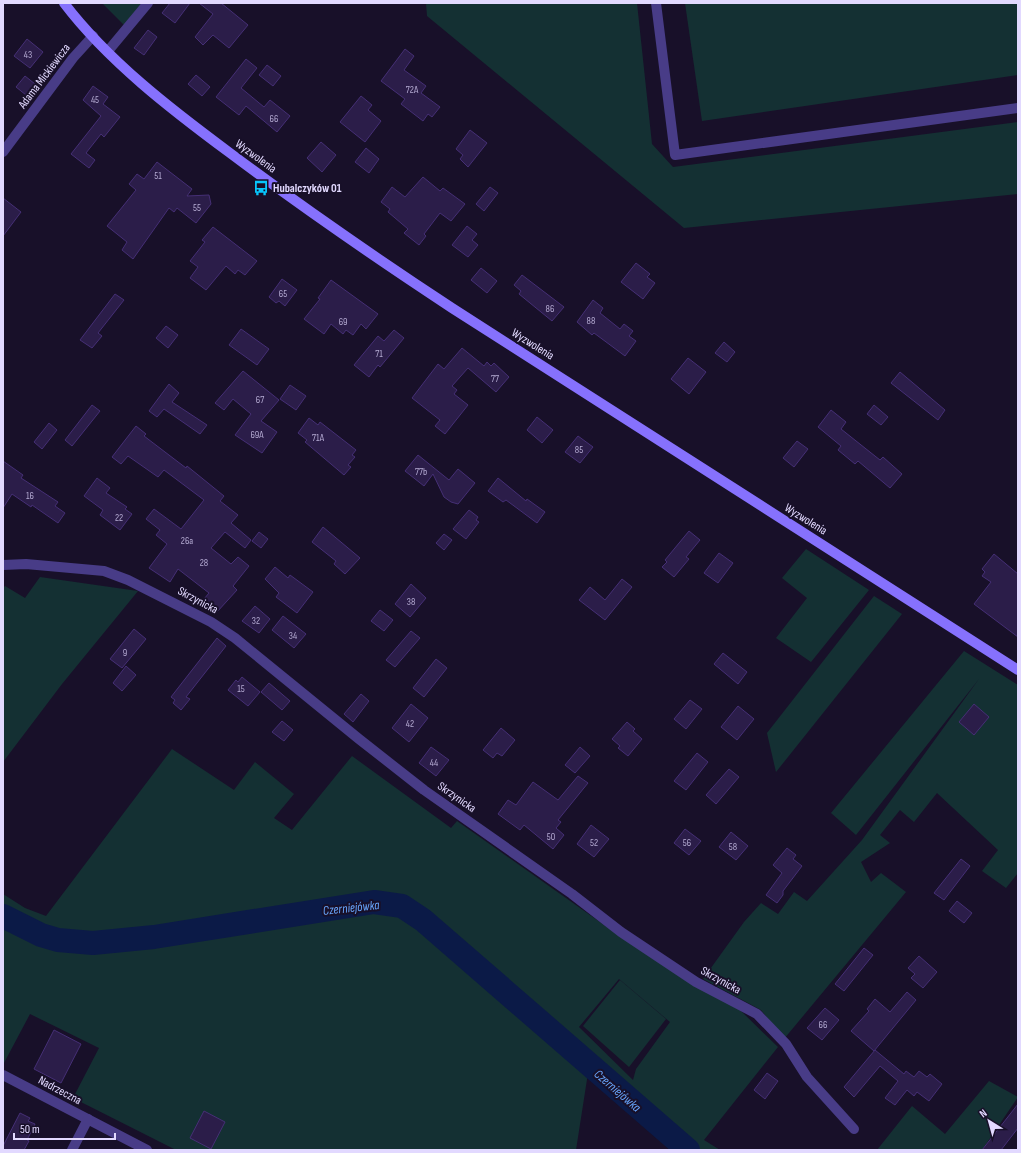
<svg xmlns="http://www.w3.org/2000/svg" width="1021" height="1153" viewBox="0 0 1021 1153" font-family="'Sofia Sans Condensed',sans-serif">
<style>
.green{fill:#143033;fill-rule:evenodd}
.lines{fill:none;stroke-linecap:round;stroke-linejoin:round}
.river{stroke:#0b1a47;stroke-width:24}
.building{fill:#2b1d49;stroke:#452f75}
.street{stroke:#483c87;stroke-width:10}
.secondary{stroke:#8671fd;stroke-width:10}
.labels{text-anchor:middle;stroke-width:4;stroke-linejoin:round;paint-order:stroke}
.number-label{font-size:10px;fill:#b4aad2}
.street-label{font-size:12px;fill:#e2d9ff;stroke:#181029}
.poi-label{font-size:12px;font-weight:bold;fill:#e2d9ff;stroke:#181029;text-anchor:start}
.water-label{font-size:13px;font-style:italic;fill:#68a6fd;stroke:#181029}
</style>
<rect width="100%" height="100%" fill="#181029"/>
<g class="green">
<path d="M 102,3 L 142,3 L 124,25 Z"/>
<path d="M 426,3 L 637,3 L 652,144 L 673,167 L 1018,122 L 1018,194 L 684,228 L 427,16 Z"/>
<path d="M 685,3 L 1018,3 L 1018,75 L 702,121 Z"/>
<path d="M 806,549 L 869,590 L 811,662 L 776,638 L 807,598 L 782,578 Z"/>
<path d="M 40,577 L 138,591 L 62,684 L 3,762 L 3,588 L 5,586 L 25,598 Z"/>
<path d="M 874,596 L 902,614 L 776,772 L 767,733 Z"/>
<path d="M 964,651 L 1018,685 L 1018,873 L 1006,888 L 982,871 L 998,850 L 937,793 L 914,822 L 900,810 L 880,835 L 890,843 L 861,862 L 871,882 L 881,873 L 906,892 L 784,1039 L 761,1010 L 703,979 L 744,922 L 761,903 L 778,914 L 794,892 L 807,901 L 862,840 L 979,679 L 856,835 L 831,813 Z"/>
<path d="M 172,749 L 234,790 L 255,762 L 294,794 L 274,818 L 292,830 L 352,756 L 451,828 L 457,821 L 614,932 L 741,1011 L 778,1047 L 704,1140 L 720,1150 L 670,1150 L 588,1073 L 576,1150 L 176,1150 L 73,1098 L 99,1048 L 30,1014 L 4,1063 L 3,1063 L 3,894 L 25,908 L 46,916 ZM 619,979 L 670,1022 L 636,1069 L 633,1080 L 579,1027 Z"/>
<path d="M 620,980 L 666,1019 L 629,1067 L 583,1026 Z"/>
<path d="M 989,1081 L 1018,1097 L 982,1150 L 877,1150 L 912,1106 L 945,1134 Z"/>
</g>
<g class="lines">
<path class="river" d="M 3,916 L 41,935 L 58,940 L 93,943 L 154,937 L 374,902 L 402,906 L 423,920 L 688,1150"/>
</g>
<g class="building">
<path d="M 170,3 L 190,3 L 175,23 L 162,13 Z"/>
<path d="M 199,3 L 221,3 L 248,25 L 229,48 L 213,35 L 203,45 L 195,37 L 213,14 Z"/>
<path d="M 148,30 L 157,37 L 144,55 L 134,48 Z"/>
<path d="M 27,39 L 43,52 L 30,68 L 14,56 Z"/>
<path d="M 405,49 L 414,56 L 404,70 L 426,86 L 421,93 L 440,107 L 432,117 L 428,114 L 423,121 L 401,104 L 405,99 L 381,81 Z"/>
<path d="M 246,59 L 257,68 L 241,88 L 264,107 L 270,100 L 290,116 L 277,132 L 246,106 L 239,115 L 216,97 Z"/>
<path d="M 267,65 L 281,76 L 273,86 L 259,75 Z"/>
<path d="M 196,75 L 210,87 L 202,96 L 188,84 Z"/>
<path d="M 25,76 L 35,84 L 26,95 L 16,87 Z"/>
<path d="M 93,86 L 108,97 L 103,104 L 120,117 L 104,137 L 101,134 L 86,153 L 95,160 L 89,168 L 71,154 L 101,116 L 83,100 Z"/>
<path d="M 361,96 L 372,105 L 368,110 L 381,121 L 365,142 L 340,122 Z"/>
<path d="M 470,130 L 487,143 L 468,167 L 460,159 L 463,155 L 456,149 Z"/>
<path d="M 321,142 L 336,155 L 322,172 L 307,158 Z"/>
<path d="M 366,148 L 379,159 L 369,173 L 355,162 Z"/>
<path d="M 157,162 L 192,189 L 187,196 L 209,195 L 211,204 L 196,223 L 177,208 L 174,212 L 169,208 L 133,259 L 122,250 L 127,242 L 107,226 L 136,190 L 129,184 L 137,174 L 144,179 Z"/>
<path d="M 423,177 L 440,191 L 443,188 L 465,204 L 451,221 L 440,213 L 424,234 L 426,236 L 419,245 L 404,233 L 408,229 L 388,212 L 390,209 L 381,202 L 392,187 L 405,197 Z"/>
<path d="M 490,187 L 498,193 L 484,211 L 476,204 Z"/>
<path d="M 3,198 L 21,212 L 3,236 Z"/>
<path d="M 467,226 L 477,234 L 472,240 L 478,245 L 468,257 L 452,245 Z"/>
<path d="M 213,227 L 257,261 L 245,275 L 238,270 L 235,274 L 226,266 L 206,290 L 190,278 L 198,267 L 190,261 L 205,242 L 202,240 Z"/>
<path d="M 636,263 L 650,274 L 647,277 L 655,283 L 643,299 L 621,282 Z"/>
<path d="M 481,268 L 497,281 L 487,293 L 471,280 Z"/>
<path d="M 522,275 L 564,307 L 552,321 L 519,294 L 521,291 L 514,285 Z"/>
<path d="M 282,279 L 297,290 L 285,306 L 279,301 L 276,303 L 269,297 Z"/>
<path d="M 331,280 L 378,314 L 366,329 L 361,324 L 353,335 L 346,330 L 343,334 L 331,324 L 324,334 L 304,319 L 320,299 L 318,298 Z"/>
<path d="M 115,294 L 124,300 L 98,333 L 102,336 L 92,348 L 80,340 Z"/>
<path d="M 593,300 L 603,308 L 600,313 L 620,329 L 624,324 L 633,331 L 629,336 L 636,341 L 625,356 L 594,333 L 592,335 L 577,322 Z"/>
<path d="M 166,326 L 178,335 L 168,348 L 156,338 Z"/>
<path d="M 241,329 L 269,349 L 257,365 L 229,345 Z"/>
<path d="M 394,330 L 404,338 L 380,367 L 378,365 L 369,377 L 354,365 L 378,336 L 384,341 Z"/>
<path d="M 724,342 L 735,352 L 727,362 L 715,353 Z"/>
<path d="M 462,348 L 484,366 L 487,362 L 491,366 L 494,363 L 509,377 L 496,392 L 468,368 L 452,386 L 457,390 L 454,394 L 468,405 L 445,434 L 435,426 L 440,420 L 412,398 L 438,364 L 444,369 Z"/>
<path d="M 688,358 L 706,372 L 689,394 L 671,379 Z"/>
<path d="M 243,371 L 279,400 L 261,421 L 277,432 L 262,453 L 235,435 L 251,414 L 233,399 L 224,410 L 215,403 Z"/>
<path d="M 900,372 L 945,410 L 938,420 L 891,383 Z"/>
<path d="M 169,384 L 179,393 L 172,402 L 207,425 L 200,434 L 164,409 L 157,417 L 149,411 Z"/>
<path d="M 290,385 L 306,396 L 296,410 L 280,399 Z"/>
<path d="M 92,405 L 100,411 L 72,446 L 65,440 Z"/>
<path d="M 874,405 L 888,417 L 881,425 L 867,414 Z"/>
<path d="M 831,410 L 846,422 L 841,429 L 880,460 L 883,457 L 902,474 L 890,488 L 858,461 L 855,464 L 838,450 L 841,446 L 818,427 Z"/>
<path d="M 537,417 L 553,430 L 542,443 L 527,430 Z"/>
<path d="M 309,418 L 318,425 L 320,422 L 356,450 L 352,455 L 355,457 L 348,465 L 351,467 L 344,475 L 305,442 L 307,440 L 298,433 Z"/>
<path d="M 49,423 L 57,430 L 42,449 L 34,442 Z"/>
<path d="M 136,426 L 146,434 L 144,436 L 186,468 L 187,466 L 224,496 L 220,501 L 238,515 L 231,523 L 251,540 L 245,548 L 225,532 L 211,548 L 231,564 L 238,557 L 249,566 L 233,586 L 237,590 L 217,612 L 204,599 L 209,593 L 178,569 L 170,582 L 149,568 L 167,544 L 156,535 L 160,530 L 146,519 L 154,509 L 181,529 L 204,500 L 164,470 L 158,477 L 128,456 L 121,464 L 112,457 Z"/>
<path d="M 578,436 L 593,447 L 580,463 L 565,452 Z"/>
<path d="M 797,441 L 808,449 L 794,467 L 783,458 Z"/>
<path d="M 418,455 L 449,480 L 458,469 L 475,483 L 458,504 L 451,502 L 444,497 L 433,474 L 424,486 L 405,471 Z"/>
<path d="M 3,461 L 23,475 L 21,478 L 58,502 L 55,506 L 65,513 L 58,523 L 32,505 L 31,507 L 12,494 L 3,508 Z"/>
<path d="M 97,478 L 110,488 L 106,493 L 127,507 L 125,509 L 132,514 L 120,530 L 100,515 L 103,510 L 84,496 Z"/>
<path d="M 498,478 L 526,501 L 527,499 L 545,512 L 537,523 L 506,500 L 503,502 L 488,491 Z"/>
<path d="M 469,510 L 478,517 L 476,520 L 479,522 L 466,539 L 453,529 Z"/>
<path d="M 323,527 L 360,558 L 345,574 L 334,564 L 336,561 L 312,542 Z"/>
<path d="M 689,531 L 700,540 L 686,557 L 689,559 L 674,577 L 662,567 L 667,562 L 665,560 Z"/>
<path d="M 259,532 L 268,539 L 261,548 L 252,541 Z"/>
<path d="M 444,534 L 452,540 L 444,550 L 436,543 Z"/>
<path d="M 719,553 L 733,563 L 718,583 L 704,573 Z"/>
<path d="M 994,554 L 1018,574 L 1018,637 L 974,604 L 991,582 L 982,576 L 985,572 L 982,569 Z"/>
<path d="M 275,567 L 288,578 L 290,575 L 313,592 L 297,613 L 276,597 L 279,593 L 265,579 Z"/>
<path d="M 622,579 L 632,587 L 605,620 L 579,600 L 590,587 L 605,600 Z"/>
<path d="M 411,584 L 426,598 L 410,617 L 395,604 Z"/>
<path d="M 255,606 L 270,619 L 259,633 L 242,621 Z"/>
<path d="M 380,610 L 393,620 L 384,631 L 371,621 Z"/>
<path d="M 283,616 L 306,634 L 294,648 L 272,630 Z"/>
<path d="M 134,629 L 146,639 L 122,668 L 110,659 Z"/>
<path d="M 411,631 L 420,638 L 395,667 L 386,660 Z"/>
<path d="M 217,638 L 226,646 L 186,697 L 190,699 L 181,710 L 173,703 L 175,700 L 171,697 Z"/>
<path d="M 723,653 L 747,672 L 738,684 L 714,664 Z"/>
<path d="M 436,659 L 447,668 L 424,697 L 413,688 Z"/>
<path d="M 126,666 L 136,675 L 122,691 L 113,683 Z"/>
<path d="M 242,677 L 260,692 L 248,706 L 228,690 L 236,680 L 238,682 Z"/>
<path d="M 269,683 L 290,701 L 282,710 L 261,692 Z"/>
<path d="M 361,694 L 369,701 L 353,722 L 344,714 Z"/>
<path d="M 690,700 L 702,709 L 686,729 L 674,719 Z"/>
<path d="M 411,704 L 428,718 L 409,742 L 392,728 Z"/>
<path d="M 974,704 L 989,717 L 974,735 L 959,722 Z"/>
<path d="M 738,706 L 754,719 L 737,740 L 721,727 Z"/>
<path d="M 282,721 L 293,730 L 284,741 L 272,732 Z"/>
<path d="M 627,722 L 635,729 L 633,731 L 642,739 L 628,756 L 618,748 L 620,746 L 612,739 Z"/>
<path d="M 501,728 L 515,740 L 502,756 L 497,753 L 493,758 L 483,750 Z"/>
<path d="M 431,747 L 449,760 L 436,776 L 419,763 Z"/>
<path d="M 580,747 L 590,756 L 575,773 L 565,765 Z"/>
<path d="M 697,753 L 708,762 L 686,790 L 674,781 Z"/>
<path d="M 729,769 L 739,777 L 716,804 L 706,795 Z"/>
<path d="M 578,776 L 588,783 L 558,820 L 561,822 L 556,828 L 564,835 L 553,849 L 524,825 L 520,830 L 498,814 L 508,800 L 516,805 L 533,782 L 558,800 Z"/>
<path d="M 591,825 L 609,839 L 594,857 L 577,844 Z"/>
<path d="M 685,829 L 701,841 L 689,855 L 674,843 Z"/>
<path d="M 731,832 L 748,846 L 736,860 L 719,847 Z"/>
<path d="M 787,848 L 796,855 L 793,859 L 802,866 L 783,891 L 783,895 L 777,903 L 766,895 L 782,873 L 773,865 Z"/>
<path d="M 961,859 L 970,866 L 944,900 L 934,893 Z"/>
<path d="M 957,901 L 972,913 L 964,923 L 949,911 Z"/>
<path d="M 864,948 L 873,955 L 844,991 L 835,984 Z"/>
<path d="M 919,956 L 937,972 L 923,988 L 911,978 L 915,974 L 908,968 Z"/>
<path d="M 907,992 L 916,1000 L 874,1051 L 851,1031 L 869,1011 L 867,1009 L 875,999 L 890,1012 Z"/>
<path d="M 825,1008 L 839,1020 L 822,1040 L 807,1028 Z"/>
<path d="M 54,1030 L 81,1044 L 61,1083 L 34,1069 Z"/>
<path d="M 875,1050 L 904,1074 L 906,1071 L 914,1077 L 919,1071 L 927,1077 L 930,1074 L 942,1084 L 929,1101 L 917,1092 L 914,1096 L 907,1090 L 895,1105 L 885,1098 L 898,1081 L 880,1066 L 854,1097 L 844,1087 Z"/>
<path d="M 767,1073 L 778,1081 L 765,1099 L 754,1090 Z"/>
<path d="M 1018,1104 L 1018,1128 L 1001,1150 L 982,1150 Z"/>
<path d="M 204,1111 L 225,1122 L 211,1149 L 190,1138 Z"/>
<path d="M 20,1113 L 30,1118 L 28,1121 L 35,1124 L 27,1140 L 29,1141 L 24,1150 L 3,1150 L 3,1146 Z"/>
</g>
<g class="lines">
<g class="street">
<path d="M 656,3 L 675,155 L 1018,108"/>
<path d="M 108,51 L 148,3"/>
<path d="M 3,152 L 73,58 L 93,36"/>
<path d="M 3,565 L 26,564 L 104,571 L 128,580 L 211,622 L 235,638 L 359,739 L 424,790 L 572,894 L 621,932 L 696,982 L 757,1014 L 786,1044 L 807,1077 L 854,1129"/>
<path d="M 3,1075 L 147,1150"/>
<path d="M 72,1150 L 88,1119"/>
</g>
<path class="secondary" d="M 64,3 C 108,61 172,110 230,153 C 302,207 376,258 452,308 L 1018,670"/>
</g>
<defs>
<g id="bus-bare" transform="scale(1.2)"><path d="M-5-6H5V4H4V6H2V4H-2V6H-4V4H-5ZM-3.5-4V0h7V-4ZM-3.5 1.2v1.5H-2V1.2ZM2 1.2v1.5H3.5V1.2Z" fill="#07c6fc" stroke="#181029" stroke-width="2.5" paint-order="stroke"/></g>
</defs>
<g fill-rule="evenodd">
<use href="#bus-bare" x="261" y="188"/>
</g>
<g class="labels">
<g class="number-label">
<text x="28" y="58">43</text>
<text x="412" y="93">72A</text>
<text x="95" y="103">45</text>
<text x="274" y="122">66</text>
<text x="158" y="179">51</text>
<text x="197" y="211">55</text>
<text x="283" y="297">65</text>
<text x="550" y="312">86</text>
<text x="591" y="324">88</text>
<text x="343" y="325">69</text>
<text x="379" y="357">71</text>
<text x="495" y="382">77</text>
<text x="260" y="403">67</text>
<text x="257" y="438">69A</text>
<text x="318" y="441">71A</text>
<text x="579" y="453">85</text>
<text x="421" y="475">77b</text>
<text x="30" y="499">16</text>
<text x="119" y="521">22</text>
<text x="187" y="544">26a</text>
<text x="204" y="566">28</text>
<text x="411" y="605">38</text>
<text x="256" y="624">32</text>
<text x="293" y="639">34</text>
<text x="125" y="656">9</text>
<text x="241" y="692">15</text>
<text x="410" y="727">42</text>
<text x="434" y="766">44</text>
<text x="551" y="840">50</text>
<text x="594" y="846">52</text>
<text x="687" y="846">56</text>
<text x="733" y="850">58</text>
<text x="823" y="1028">66</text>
</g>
<g class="street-label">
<text transform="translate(44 76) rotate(-53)" y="4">Adama Mickiewicza</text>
<text transform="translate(256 156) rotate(36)" y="4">Wyzwolenia</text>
<text transform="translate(533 344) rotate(32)" y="4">Wyzwolenia</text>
<text transform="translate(806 519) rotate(32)" y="4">Wyzwolenia</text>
<text transform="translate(198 600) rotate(28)" y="4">Skrzynicka</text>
<text transform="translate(457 797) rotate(35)" y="4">Skrzynicka</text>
<text transform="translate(721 980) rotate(29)" y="4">Skrzynicka</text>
<text transform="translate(60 1090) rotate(28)" y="4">Nadrzeczna</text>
</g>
<g class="poi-label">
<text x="273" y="192">Hubalczyków 01</text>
</g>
<g class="water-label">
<text transform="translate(351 907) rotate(-6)" y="5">Czerniejówka</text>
<text transform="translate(618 1090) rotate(41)" y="5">Czerniejówka</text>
</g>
</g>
<rect width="1021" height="1153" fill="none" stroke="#e2d9ff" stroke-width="8"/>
<g transform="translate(989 1121) rotate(323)" stroke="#181029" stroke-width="3" paint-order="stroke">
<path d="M0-3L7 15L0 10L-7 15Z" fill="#e2d9ff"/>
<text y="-6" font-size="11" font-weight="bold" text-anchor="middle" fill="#e2d9ff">N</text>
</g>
<path d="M14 1133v6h101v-6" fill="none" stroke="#e2d9ff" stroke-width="2"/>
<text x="20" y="1133" font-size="12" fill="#e2d9ff" stroke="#181029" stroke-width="3" paint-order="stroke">50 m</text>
</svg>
